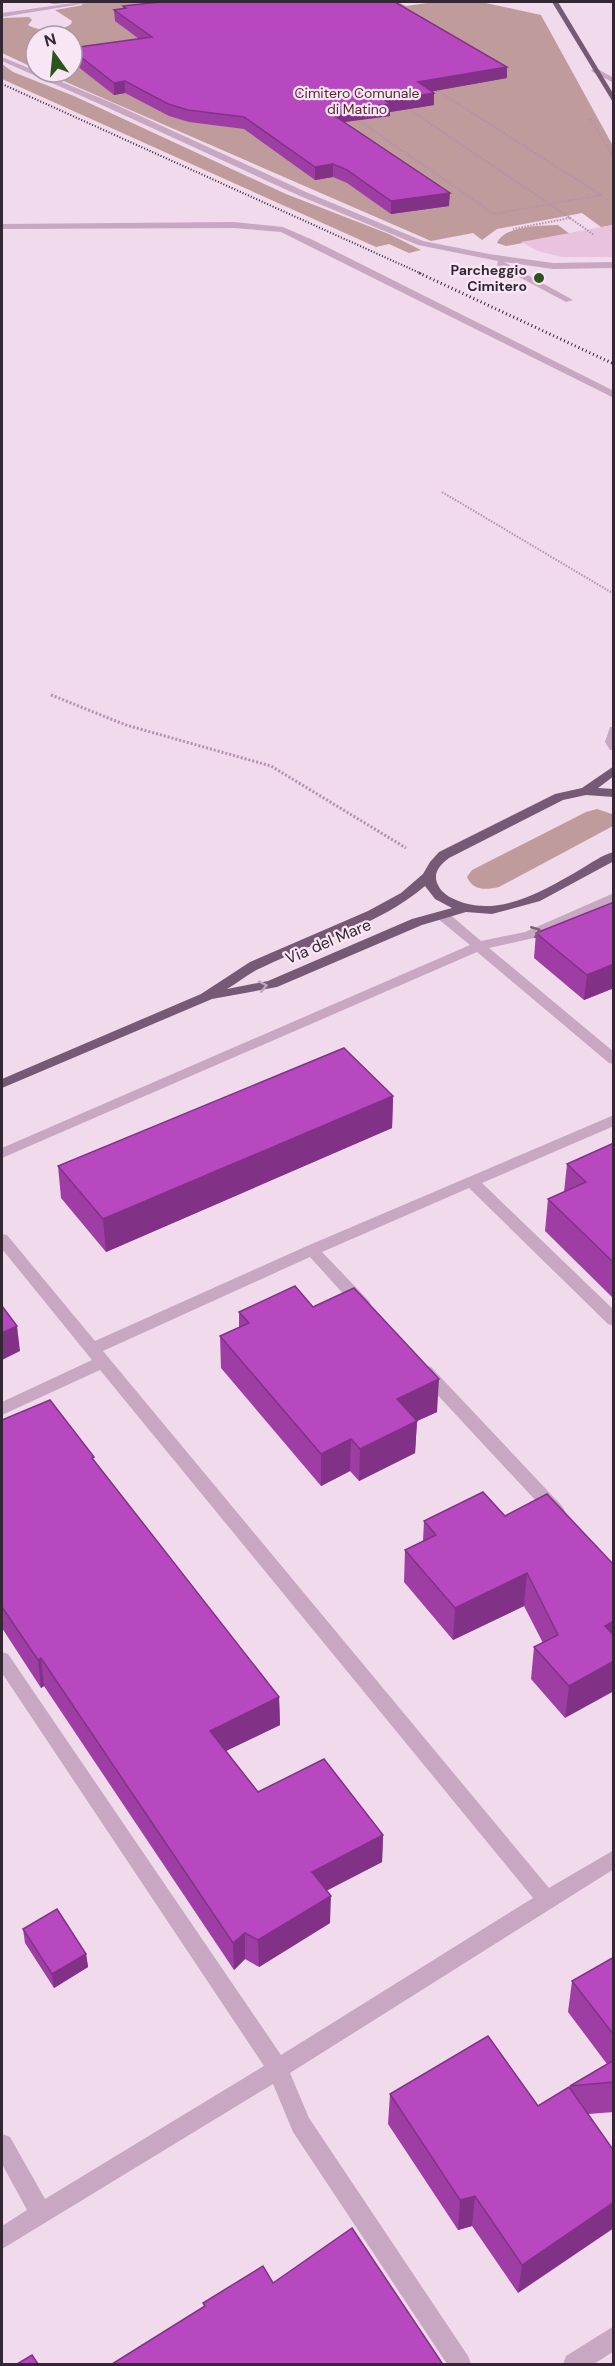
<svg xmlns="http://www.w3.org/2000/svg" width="615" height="2366" viewBox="0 0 615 2366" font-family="'DM Sans',sans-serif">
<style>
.green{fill:#bf9c9b}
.plaza{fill:#e8c2df}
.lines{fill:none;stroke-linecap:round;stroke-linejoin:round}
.path-far1{stroke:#b391af;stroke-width:2;stroke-dasharray:1.5 1.5;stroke-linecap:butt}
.path{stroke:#b391af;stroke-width:3;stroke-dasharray:2 2;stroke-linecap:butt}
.minor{fill:#c8a7c3;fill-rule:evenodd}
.major{fill:#765975;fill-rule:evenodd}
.rail-far1{stroke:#342734;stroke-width:2;stroke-dasharray:1 2;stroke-linecap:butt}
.rail{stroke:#342734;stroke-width:3;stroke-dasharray:1 3;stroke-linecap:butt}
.wall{fill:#9e3ea5}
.shaded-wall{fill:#813286}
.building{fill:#b848c0;stroke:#813286;stroke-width:1.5}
.oneway{stroke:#776174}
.oneway2{stroke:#bea7bb}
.poi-dot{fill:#2c541f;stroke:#f8e6f4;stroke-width:2}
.labels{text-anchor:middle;stroke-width:4.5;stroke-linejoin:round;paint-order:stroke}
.far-park-label{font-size:14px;fill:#522e2c;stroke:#f8e6f4}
.far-poi-label{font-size:14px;font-weight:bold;fill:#342734;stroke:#f8e6f4;text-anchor:end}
.street-label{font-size:16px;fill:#342734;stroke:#f8e6f4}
</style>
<rect width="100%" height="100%" fill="#f0daec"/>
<g class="green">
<path d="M 44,2 L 398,2 L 406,6 L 435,2 L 481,2 L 541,15 L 613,146 L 613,225 L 601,227 L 582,213 L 497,229 L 482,240 L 473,233 L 431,241 L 43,72 L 72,72 L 72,36 L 36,36 L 36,69 L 2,53 L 2,18 L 29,17 L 32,20 L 28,25 C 39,32 61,32 71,24 L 72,21 L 55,10 L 83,5 L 78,2 L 54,4 Z"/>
<path d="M 2,64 L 13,72 L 74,96 L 286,194 L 389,234 L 421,250 L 409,253 L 389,244 L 376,247 L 2,79 Z"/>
<path d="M 558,225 L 570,234 L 506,246 L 497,243 C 505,225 541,226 558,225 Z"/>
<path d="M 597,809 L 612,814 L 613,826 L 499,887 C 486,890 473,891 467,877 L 472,870 L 586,812 Z"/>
</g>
<path class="plaza" d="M 613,225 L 613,257 L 562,257 L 538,251 L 521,242 Z"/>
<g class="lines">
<g class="path-far1">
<path d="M 438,91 L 601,195 L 494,214 L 339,107 Z"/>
<path d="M 406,107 L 570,218 L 513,229"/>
<path d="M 590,119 L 614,157"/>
<path d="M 570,218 L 594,235"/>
<path d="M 442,492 L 614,594"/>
</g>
<path class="path" d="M 51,695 L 126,725 L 271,766 L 406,848"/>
<g class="minor">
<path d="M 80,2 L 94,2 L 2,17 L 2,13 Z"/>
<path d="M 2,57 L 110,102 L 306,192 L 423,241 L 489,254 L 553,263 L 614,262 L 614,268 L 553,269 L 504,262 L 573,300 L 566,302 L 497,265 L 498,261 L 418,245 L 300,196 L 104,106 L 2,61 Z"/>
<path d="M 594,67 L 614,78 L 614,83 L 591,71 Z"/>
<path d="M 234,222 L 283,227 L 313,240 L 614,391 L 614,398 L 281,232 L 234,228 L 2,229 L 2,224 Z"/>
<path d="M 610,727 L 614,727 L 614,750 L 610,750 L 605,742 Z"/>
<path d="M 614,893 L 614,902 L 534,938 L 489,948 L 614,1052 L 614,1064 L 609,1063 L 477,952 L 2,1158 L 2,1148 L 470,945 L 437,918 L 435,915 L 437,912 L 447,912 L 481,941 L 525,932 Z"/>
<path d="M 614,1115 L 614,1126 L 482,1183 L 614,1310 L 614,1326 L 608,1324 L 469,1188 L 322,1252 L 369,1301 L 371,1305 L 369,1309 L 357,1309 L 310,1257 L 103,1351 L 549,1888 L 614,1850 L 614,1869 L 290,2073 L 309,2118 L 468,2356 L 471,2364 L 447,2364 L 293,2132 L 273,2084 L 2,2249 L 2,2226 L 27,2210 L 2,2164 L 2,2134 L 10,2137 L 45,2199 L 264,2066 L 2,1673 L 2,1652 L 8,1654 L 281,2055 L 533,1898 L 100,1370 L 2,1415 L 2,1402 L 92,1360 L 2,1249 L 2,1234 L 7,1235 L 95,1341 L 307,1246 Z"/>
<path d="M 425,1365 L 431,1367 L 562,1506 L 565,1511 L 562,1516 L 556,1518 L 550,1516 L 419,1375 L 417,1371 L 419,1367 Z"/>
<path d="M 614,2326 L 614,2351 L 594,2364 L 563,2364 L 566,2356 Z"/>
</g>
<g class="major">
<path d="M 552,2 L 558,2 L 614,95 L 614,104 Z"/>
<path d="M 614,766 L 614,776 L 598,788 L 614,789 L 614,797 L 586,795 L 563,800 L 449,858 C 440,865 432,873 438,885 C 442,895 455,900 464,903 C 504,915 547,889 581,869 C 591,863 602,855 614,852 L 614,861 L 540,901 L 492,914 L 466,912 L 422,925 L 277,987 L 212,999 L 2,1088 L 2,1079 L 201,994 L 250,962 L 368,911 L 401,893 L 423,874 L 430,862 L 439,852 L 555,794 L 582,788 ZM 425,886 L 435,899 L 452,908 L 412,919 L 268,981 L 227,989 C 239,982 250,972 263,967 C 316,941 380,925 425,886 Z"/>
</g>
<path class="rail-far1" d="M 2,84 L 422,274"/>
<path class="rail" d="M 419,273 L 614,364"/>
</g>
<g class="wall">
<path d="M 123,6 L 507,67 L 507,78 L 432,91 L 434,93 L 434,105 L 390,112 L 390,116 L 344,122 L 449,206 L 391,214 L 347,183 L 333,177 L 315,180 L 244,129 L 189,122 L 169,116 L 125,93 L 114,95 L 72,62 L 72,48 L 139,39 L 115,21 L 114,10 L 123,9 Z"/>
<path d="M 614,902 L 614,988 L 584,1000 L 534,958 L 536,933 Z"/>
<path d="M 393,1096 L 392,1128 L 106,1252 L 61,1198 L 58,1166 Z"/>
<path d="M 614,1143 L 614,1299 L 545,1231 L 548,1199 L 564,1192 L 567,1164 Z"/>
<path d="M 313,1307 L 437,1412 L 417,1421 L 415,1453 L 359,1481 L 350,1471 L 321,1486 L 221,1368 L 220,1336 L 239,1327 L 239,1312 Z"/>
<path d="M 2,1420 L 95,1463 L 279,1697 L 280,1725 L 226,1751 L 258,1792 L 383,1835 L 382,1862 L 326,1891 L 330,1923 L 259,1967 L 245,1959 L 234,1970 L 44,1686 L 41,1688 L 2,1628 Z"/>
<path d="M 505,1516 L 614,1565 L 565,1718 L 531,1679 L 534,1647 L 543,1643 L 524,1606 L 453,1640 L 404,1582 L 405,1550 L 423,1541 L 424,1521 Z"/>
<path d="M 23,1929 L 86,1954 L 88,1967 L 54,1988 L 25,1943 Z"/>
<path d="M 614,1957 L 614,2112 L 588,2114 L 518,2293 L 472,2226 L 458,2230 L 388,2124 L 390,2094 L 538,2106 L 570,2089 L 570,2086 L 607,2064 L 568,2012 L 572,1981 Z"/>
</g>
<g class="shaded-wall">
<path d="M 507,67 L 507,78 L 418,94 L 418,82 Z"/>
<path d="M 125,81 L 125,93 L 114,95 L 114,83 Z"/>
<path d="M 434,93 L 434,105 L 390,112 L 390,116 L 329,124 L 329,112 L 386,101 Z"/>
<path d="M 333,164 L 333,177 L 315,180 L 315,167 Z"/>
<path d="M 450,193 L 449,206 L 391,214 L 391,201 Z"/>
<path d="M 614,964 L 614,988 L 584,1000 L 587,975 Z"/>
<path d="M 393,1096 L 392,1128 L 106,1252 L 103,1219 Z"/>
<path d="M 17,1326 L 20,1351 L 2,1360 L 2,1333 Z"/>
<path d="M 439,1379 L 437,1412 L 417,1421 L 415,1453 L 359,1481 L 360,1449 L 397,1399 Z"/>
<path d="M 351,1439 L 350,1471 L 321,1486 L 321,1454 Z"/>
<path d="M 527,1573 L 524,1606 L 453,1640 L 455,1608 Z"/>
<path d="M 614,1621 L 614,1651 L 605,1626 Z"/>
<path d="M 41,1658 L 44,1686 L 41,1688 L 38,1660 Z"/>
<path d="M 614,1661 L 614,1691 L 565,1718 L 569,1686 Z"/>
<path d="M 279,1697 L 280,1725 L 211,1758 L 210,1731 Z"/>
<path d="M 383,1835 L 382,1862 L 312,1898 L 312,1872 Z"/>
<path d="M 331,1896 L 330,1923 L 259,1967 L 258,1940 Z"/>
<path d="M 245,1933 L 245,1959 L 234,1970 L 233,1943 Z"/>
<path d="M 86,1954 L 88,1967 L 54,1988 L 52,1974 Z"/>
<path d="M 475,2196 L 472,2226 L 458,2230 L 460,2200 Z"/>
<path d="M 614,2202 L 614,2228 L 518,2293 L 522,2265 Z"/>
</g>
<g class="building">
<path d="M 160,2 L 395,2 L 507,67 L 418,82 L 434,93 L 386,101 L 390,104 L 329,112 L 450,193 L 391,201 L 347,170 L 333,164 L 315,167 L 244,117 L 188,110 L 168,104 L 125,81 L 114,83 L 72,50 L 72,48 L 152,37 L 114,10 L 126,8 L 123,6 Z"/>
<path d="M 614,902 L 614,964 L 587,975 L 536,933 Z"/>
<path d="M 344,1048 L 393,1096 L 103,1219 L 58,1166 Z"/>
<path d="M 614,1143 L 614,1263 L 548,1199 L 586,1182 L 567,1164 Z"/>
<path d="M 295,1286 L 313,1307 L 354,1288 L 439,1379 L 397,1399 L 417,1421 L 360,1449 L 351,1439 L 321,1454 L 220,1336 L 249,1323 L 239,1312 Z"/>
<path d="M 2,1306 L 17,1326 L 2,1333 Z"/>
<path d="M 50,1400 L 94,1457 L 92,1458 L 279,1697 L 210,1731 L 258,1792 L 324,1759 L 383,1835 L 312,1872 L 331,1896 L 258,1940 L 245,1933 L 233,1943 L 41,1658 L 38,1660 L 2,1607 L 2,1420 Z"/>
<path d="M 483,1492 L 505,1516 L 547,1494 L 614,1565 L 614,1621 L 605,1626 L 614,1636 L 614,1661 L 569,1686 L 534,1647 L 558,1635 L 527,1573 L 455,1608 L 405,1550 L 436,1535 L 424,1521 Z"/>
<path d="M 57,1909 L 86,1954 L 52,1974 L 23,1929 Z"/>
<path d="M 614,1957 L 614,2035 L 572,1981 Z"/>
<path d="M 488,2036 L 538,2106 L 569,2087 L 614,2151 L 614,2202 L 522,2265 L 475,2196 L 460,2200 L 390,2094 Z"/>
<path d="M 614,2060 L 614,2082 L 570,2086 Z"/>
<path d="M 352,2228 L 442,2363 L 440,2364 L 112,2364 L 205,2306 L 203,2303 L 263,2266 L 273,2283 Z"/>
<path d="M 32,2355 L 38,2364 L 17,2364 Z"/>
</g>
<defs><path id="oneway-chevron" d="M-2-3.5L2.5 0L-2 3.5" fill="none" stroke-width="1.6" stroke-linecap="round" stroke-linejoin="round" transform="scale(1.5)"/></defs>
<use class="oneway" href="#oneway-chevron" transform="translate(536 931) rotate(-22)"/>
<use class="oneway2" href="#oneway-chevron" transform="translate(263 986) rotate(-12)"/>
<circle class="poi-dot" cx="539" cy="278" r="6"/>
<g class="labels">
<g class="far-park-label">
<text x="357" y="98">Cimitero Comunale<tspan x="357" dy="16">di Matino</tspan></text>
</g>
<g class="far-poi-label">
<text x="527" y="275">Parcheggio<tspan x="527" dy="16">Cimitero</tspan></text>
</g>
<g class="street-label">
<text transform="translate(328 941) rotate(-23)" y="6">Via del Mare</text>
</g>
</g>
<rect width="615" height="2366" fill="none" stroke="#342734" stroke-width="6"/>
<g transform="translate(54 54) rotate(345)"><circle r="28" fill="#f8e6f4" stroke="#aa9aa7" stroke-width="1.5"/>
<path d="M0-4.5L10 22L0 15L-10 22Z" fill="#2c541f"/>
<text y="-9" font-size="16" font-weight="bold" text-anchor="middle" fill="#342734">N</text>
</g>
</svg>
